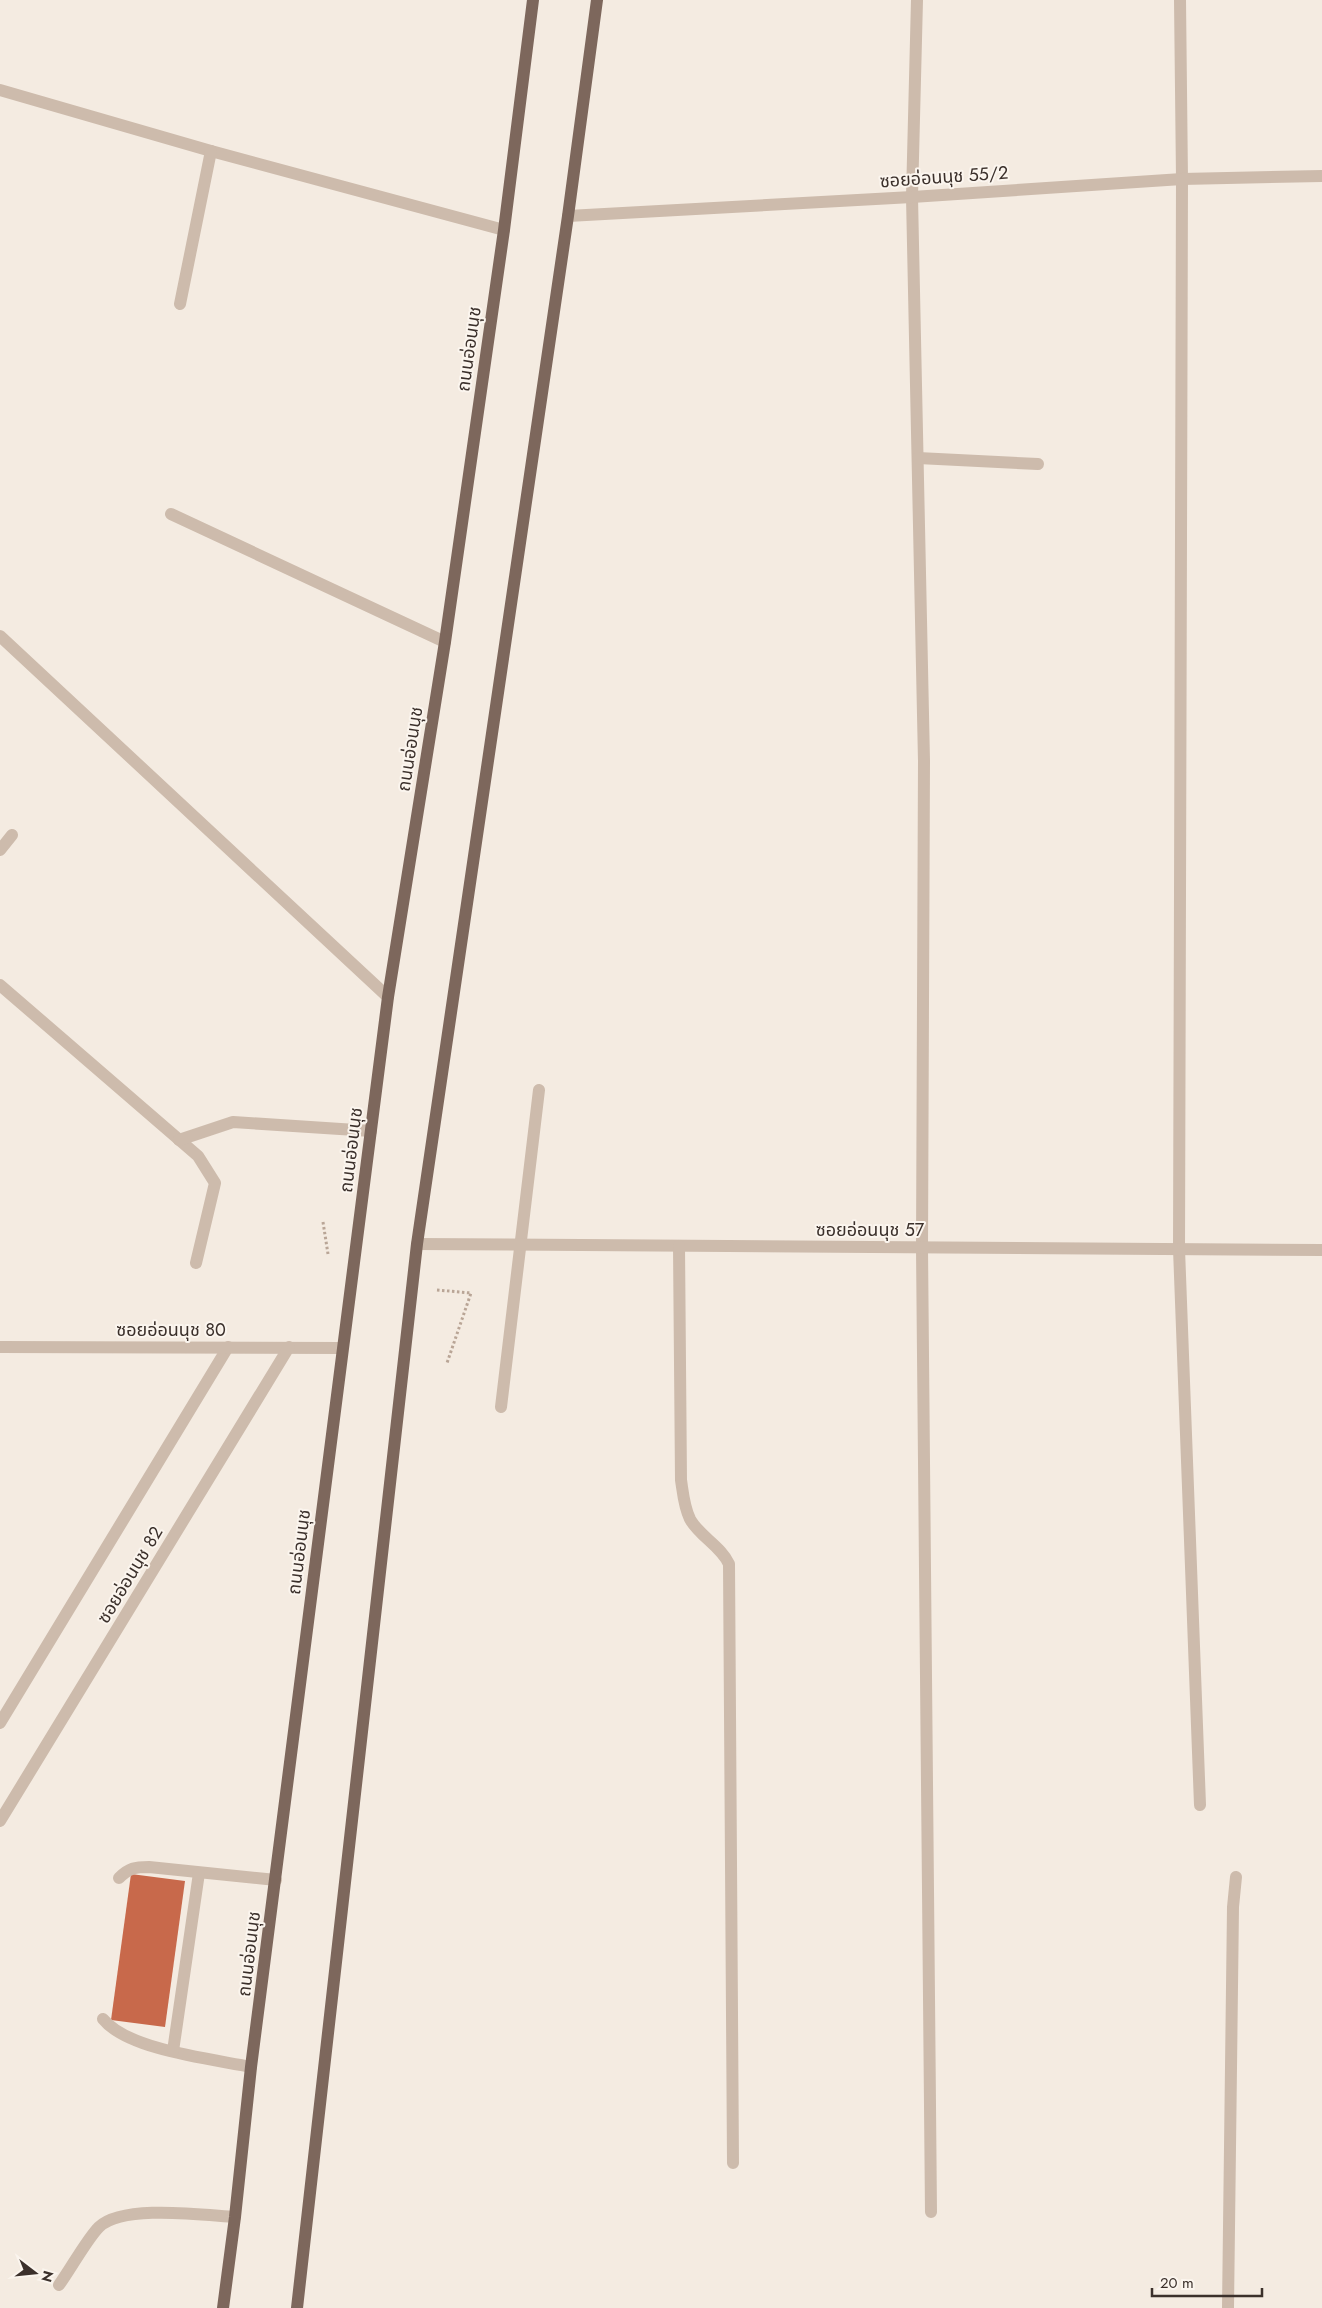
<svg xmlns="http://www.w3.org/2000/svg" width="1322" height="2308" viewBox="0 0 1322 2308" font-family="Jost,'Noto Sans Thai',sans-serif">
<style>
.building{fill:#c8694b}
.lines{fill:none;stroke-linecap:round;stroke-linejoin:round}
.path{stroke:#b9a596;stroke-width:3;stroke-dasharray:2.5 2.5;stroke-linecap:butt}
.service{stroke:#cdbbac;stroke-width:12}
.minor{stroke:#cdbbac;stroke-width:12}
.primary{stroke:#7d675c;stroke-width:12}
.labels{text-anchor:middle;stroke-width:4;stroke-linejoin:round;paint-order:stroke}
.street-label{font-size:18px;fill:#3b302b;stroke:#fbf5ee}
</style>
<rect width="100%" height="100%" fill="#f4ebe1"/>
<path class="building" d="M 131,1874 L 185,1881 L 165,2027 L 111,2020 Z"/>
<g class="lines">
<g class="path">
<path d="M 323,1222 L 328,1254"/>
<path d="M 437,1290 L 471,1293 L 447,1363"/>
</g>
<g class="service">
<path d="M 0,636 L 388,997"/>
<path d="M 0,850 L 12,835"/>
<path d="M 0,985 L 198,1156 L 215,1183 L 196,1263"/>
<path d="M 179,1140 L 233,1122 L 371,1131"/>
<path d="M 501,1407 L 539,1090"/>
<path d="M 0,1723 L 228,1347"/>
<path d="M 119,1878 C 129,1868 135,1867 149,1867 L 276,1880"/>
<path d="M 103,2019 C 128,2050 212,2059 251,2067"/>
<path d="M 173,2051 L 199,1873"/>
<path d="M 59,2285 C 70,2270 87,2239 99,2227 C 123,2204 203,2215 235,2217"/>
<path d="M 1228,2308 L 1233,1907 L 1236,1877"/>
</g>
<g class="minor">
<path d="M 917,0 L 912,197 L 924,761 L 922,1248 L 931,2212"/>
<path d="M 1180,0 L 1182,179 L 1179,1249 L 1200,1805"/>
<path d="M 0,90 L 211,151 L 504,230"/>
<path d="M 568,216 L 912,197 L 1182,179 L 1322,176"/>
<path d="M 180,304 L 211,151"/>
<path d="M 918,458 L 1038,464"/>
<path d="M 171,514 L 445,642"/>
<path d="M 417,1244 L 1322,1250"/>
<path d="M 679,1246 L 681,1480 C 683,1493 684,1507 690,1519 C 699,1536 721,1546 729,1564 L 733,2163"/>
<path d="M 0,1347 L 342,1348"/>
<path d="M 0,1821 L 289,1347"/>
</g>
<g class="primary">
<path d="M 223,2308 L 235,2217 L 251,2067 L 388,997 L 445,642 L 504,230 L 533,0"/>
<path d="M 297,2308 L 417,1244 L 568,216 L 597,0"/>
</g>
</g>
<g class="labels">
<g class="street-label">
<text transform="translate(944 177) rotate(-4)" y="6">ซอยอ่อนนุช 55/2</text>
<text transform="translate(469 349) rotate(-82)" y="6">ถนนอ่อนนุช</text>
<text transform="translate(410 749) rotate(-81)" y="6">ถนนอ่อนนุช</text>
<text transform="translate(351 1150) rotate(-83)" y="6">ถนนอ่อนนุช</text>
<text x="870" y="1236">ซอยอ่อนนุช 57</text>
<text x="171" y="1336">ซอยอ่อนนุช 80</text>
<text transform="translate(299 1552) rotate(-83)" y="6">ถนนอ่อนนุช</text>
<text transform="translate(130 1575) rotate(-59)" y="6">ซอยอ่อนนุช 82</text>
<text transform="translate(249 1954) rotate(-83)" y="6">ถนนอ่อนนุช</text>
</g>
</g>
<g transform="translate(35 2273) rotate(106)" stroke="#fbf5ee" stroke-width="4" paint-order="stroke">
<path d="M0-4L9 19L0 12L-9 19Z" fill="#3b302b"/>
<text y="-8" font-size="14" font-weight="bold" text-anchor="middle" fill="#3b302b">N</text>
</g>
<path d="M1152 2288v8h110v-8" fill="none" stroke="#3b302b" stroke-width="2.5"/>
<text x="1160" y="2288" font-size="15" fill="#3b302b" stroke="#fbf5ee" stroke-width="4" paint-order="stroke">20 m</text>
</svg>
